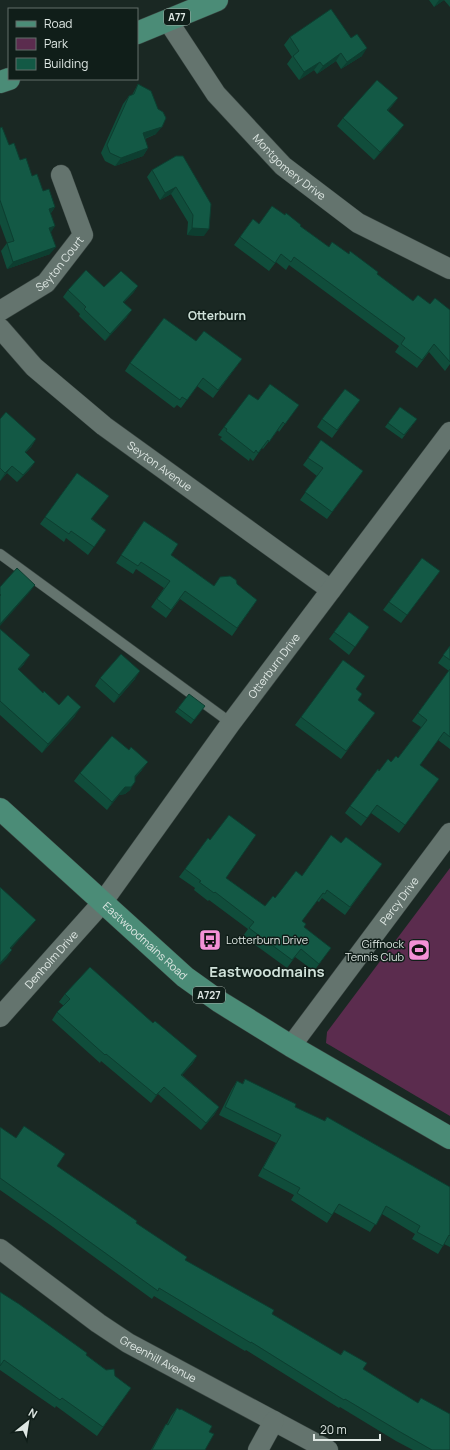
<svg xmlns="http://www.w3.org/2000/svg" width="450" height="1450" viewBox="0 0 450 1450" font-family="Manrope,sans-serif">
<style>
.green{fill:#5b2c4e}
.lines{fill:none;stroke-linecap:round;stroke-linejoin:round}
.lane-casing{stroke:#384440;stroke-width:11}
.street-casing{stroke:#384440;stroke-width:21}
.primary-casing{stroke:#384440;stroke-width:23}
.lane{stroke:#64746e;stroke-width:10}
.street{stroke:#64746e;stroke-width:20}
.primary{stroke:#4b8c77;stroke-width:22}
.wall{fill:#104d3b}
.shaded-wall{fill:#0d3e30}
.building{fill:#135945;stroke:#0d3e30}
.labels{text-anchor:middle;stroke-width:3;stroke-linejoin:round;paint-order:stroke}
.shield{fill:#101e19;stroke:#a0aba6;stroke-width:1}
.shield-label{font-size:10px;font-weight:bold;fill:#dee7e3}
.street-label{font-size:11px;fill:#dee7e3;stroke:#101e19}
.poi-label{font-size:11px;fill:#dee7e3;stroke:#101e19;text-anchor:start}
.neighbourhood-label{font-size:12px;font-weight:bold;fill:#cfe1d9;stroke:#101e19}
.district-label{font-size:15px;font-weight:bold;fill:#cfe1d9;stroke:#101e19}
</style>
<rect width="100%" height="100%" fill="#1a2823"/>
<path class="green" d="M 450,868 L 450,1116 L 326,1043 L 327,1032 Z"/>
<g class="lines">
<g class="lane-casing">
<path id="lane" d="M 0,554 L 231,723"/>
</g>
<g class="street-casing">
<g id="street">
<path id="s1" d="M 168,21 L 216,94 L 283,166 L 358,223 L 450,269"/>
<path id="s2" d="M 0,311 L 46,283 L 83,235 L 61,175"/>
<path id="s3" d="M 0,328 L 34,367 L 104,426 L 331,590"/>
<path id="s4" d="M 0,1017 L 102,903 L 231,723 L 450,432"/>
<path id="s5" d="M 291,1046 L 450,833"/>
<path id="s6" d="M 0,1249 L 98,1323 L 128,1343 L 328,1450"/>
<path d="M 258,1450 L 274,1421"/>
</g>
</g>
<g class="primary-casing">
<g id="primary">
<path d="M 137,33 L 217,0"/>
<path d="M 0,82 L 9,79"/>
<path id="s7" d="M 0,809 L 185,977 L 220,1002 L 291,1046 L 450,1138"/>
</g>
</g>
<use href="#lane" class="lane"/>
<use href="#street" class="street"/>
<use href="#primary" class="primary"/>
</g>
<g class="wall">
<path d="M 429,0 L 450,0 L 450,7 L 444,0 L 434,7 Z"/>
<path d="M 290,37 L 362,56 L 341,69 L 336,61 L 317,74 L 314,70 L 299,80 L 287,64 L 292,57 L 284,45 Z"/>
<path d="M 138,84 L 156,134 L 145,139 L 148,148 L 143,156 L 115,166 L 105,161 L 101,153 L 123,104 L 129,96 L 132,95 Z"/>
<path d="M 398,98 L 388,111 L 398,133 L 374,160 L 337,126 L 343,118 Z"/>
<path d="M 0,128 L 9,145 L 55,207 L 51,213 L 50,254 L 7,269 L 1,251 L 7,243 L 0,224 Z"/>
<path d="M 176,156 L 204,236 L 187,235 L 188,222 L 171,194 L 160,200 L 147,177 L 152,170 Z"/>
<path d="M 253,219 L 259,224 L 300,226 L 329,247 L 377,274 L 413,301 L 430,304 L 450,310 L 450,364 L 445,371 L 429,352 L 417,368 L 395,352 L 399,346 L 289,265 L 286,270 L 276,262 L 269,271 L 234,245 Z"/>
<path d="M 138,286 L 133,293 L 124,302 L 127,317 L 105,341 L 79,316 L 80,314 L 63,297 L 68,290 L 104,287 Z"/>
<path d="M 196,341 L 242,359 L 213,398 L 197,386 L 181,408 L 177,405 L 174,408 L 125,371 L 130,363 Z"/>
<path d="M 258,400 L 293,413 L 279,432 L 278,430 L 263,449 L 262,448 L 253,461 L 250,458 L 249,461 L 220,439 L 222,437 L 218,435 L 224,427 Z"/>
<path d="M 360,400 L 332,438 L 317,427 L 322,419 Z"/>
<path d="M 400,407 L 417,419 L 402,439 L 385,427 Z"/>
<path d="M 0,419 L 36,439 L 31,447 L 25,453 L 35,462 L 29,470 L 17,482 L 7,473 L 0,481 Z"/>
<path d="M 321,440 L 363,471 L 327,519 L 300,500 L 317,476 L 303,465 Z"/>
<path d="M 77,473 L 92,519 L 106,530 L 88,555 L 66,538 L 64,542 L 40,524 Z"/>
<path d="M 138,529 L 171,555 L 214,586 L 237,584 L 257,600 L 232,636 L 180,599 L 166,618 L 151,607 L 164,588 L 136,569 L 133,574 L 116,563 Z"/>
<path d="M 434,579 L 401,623 L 383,610 L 389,602 Z"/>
<path d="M 349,612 L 369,627 L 349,655 L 329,639 Z"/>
<path d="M 0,629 L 24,664 L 18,670 L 43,693 L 75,716 L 42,753 L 0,715 Z"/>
<path d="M 450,646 L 450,749 L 438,740 L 420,765 L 439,779 L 399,833 L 371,813 L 361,826 L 345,813 L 350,806 L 379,771 L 398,758 L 421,727 L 412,721 L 449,671 L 438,663 Z"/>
<path d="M 100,678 L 135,679 L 114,703 L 95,686 Z"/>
<path d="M 356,690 L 358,700 L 375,713 L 341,759 L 295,725 L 301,717 Z"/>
<path d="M 178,708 L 202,710 L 191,724 L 175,712 Z"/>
<path d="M 142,770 L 135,778 L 130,790 L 125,794 L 119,795 L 107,810 L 74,781 L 80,773 Z"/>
<path d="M 210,840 L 226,878 L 265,906 L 341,843 L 382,864 L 345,915 L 322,898 L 319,902 L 317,901 L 302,921 L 304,927 L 331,948 L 314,971 L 295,957 L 287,968 L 243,936 L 248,929 L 209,900 L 208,901 L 194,890 L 195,888 L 179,877 L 185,869 Z"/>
<path d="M 65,994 L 153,1023 L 197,1056 L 192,1064 L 182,1075 L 219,1107 L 214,1115 L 201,1130 L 158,1094 L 151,1103 L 101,1061 L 100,1063 L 52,1020 L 57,1012 L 64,1006 L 59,1002 Z"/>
<path d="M 245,1079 L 295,1107 L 324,1121 L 327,1117 L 450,1187 L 450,1247 L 444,1244 L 438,1254 L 412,1239 L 415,1234 L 382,1214 L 370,1232 L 334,1212 L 327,1223 L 291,1200 L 294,1195 L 258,1176 L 276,1143 L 219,1115 L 232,1089 L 237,1081 L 242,1084 Z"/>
<path d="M 0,1127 L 57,1166 L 136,1223 L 185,1260 L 272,1314 L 340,1355 L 344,1350 L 363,1369 L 418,1403 L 421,1398 L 450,1450 L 413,1450 L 396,1441 L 340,1407 L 339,1408 L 246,1350 L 245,1351 L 213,1332 L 154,1296 L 152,1299 L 53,1227 L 0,1190 Z"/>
<path d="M 0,1292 L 131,1388 L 97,1436 L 56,1406 L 55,1408 L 0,1370 Z"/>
<path d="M 177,1408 L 209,1432 L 205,1450 L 151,1450 L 161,1432 L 166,1424 L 167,1424 L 171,1416 Z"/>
</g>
<g class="shaded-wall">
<path d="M 439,0 L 444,0 L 434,7 Z"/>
<path d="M 367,48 L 362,56 L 341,69 L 347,62 Z"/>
<path d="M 341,53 L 336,61 L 317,74 L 323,66 Z"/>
<path d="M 320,62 L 314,70 L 299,80 L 304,72 Z"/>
<path d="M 398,98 L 392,106 L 382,118 L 387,110 Z"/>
<path d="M 404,125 L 398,133 L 374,160 L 380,152 Z"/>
<path d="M 162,127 L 156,134 L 137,141 L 143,133 Z"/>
<path d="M 148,148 L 143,156 L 115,166 L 121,158 Z"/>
<path d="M 176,187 L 171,194 L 160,200 L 165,193 Z"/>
<path d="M 55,207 L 49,215 L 49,209 Z"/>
<path d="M 55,226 L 50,234 L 49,228 Z"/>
<path d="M 192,228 L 209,229 L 204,236 L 187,235 Z"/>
<path d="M 56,247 L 50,254 L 7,269 L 13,262 Z"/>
<path d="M 138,286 L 133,293 L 118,309 L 123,302 Z"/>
<path d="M 132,310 L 127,317 L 105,341 L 110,334 Z"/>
<path d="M 36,439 L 31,447 L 19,460 L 25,452 Z"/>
<path d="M 35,462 L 29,470 L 17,482 L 23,475 Z"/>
<path d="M 12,466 L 7,473 L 0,481 L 5,473 Z"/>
<path d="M 35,585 L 29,593 L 0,626 L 0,624 Z"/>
<path d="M 30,655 L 24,664 L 12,678 L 18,669 Z"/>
<path d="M 140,671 L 135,679 L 114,703 L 119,695 Z"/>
<path d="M 81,707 L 75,716 L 42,753 L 48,744 Z"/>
<path d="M 148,762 L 142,770 L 129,784 L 135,776 Z"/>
<path d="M 135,782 L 130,790 L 125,794 L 119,795 L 107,810 L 112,802 L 125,787 Z"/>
<path d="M 36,920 L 30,927 L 5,956 L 10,948 Z"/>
<path d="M 12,950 L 7,958 L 0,965 L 0,963 Z"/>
<path d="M 197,1056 L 192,1064 L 176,1082 L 181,1075 Z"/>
<path d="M 164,1087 L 158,1094 L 151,1103 L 156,1095 Z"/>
<path d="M 219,1107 L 214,1115 L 201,1130 L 206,1123 Z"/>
</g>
<g class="building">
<path d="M 331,9 L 351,38 L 357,34 L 367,48 L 347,62 L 341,53 L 323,66 L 320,62 L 304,72 L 293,56 L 299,51 L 290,37 Z"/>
<path d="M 377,80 L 398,98 L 387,110 L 404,125 L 380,152 L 343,118 Z"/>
<path d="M 138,84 L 151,91 L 158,109 L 163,112 L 166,118 L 162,127 L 143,133 L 148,148 L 121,158 L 110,153 L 107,145 L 129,96 L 134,94 Z"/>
<path d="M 2,127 L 9,145 L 14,143 L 20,160 L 26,158 L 32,176 L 37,174 L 43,191 L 49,189 L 55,207 L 49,209 L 55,226 L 49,228 L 56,247 L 13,262 L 7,243 L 14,241 L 0,200 L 0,128 Z"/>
<path d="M 176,156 L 183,156 L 211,204 L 209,229 L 192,228 L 193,215 L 176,187 L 165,193 L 152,170 Z"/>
<path d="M 272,206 L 285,215 L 286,213 L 301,225 L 300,226 L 329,247 L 332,242 L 349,254 L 350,251 L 378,272 L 377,274 L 413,301 L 418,295 L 430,304 L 435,298 L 450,310 L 450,362 L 434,344 L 422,360 L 401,344 L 405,338 L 294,257 L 291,262 L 281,254 L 275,263 L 240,237 L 253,219 L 259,224 Z"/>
<path d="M 86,270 L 104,287 L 121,271 L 138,286 L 123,302 L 132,310 L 110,334 L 84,309 L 86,307 L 68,290 Z"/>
<path d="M 164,318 L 196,341 L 204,331 L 242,359 L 218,390 L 203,378 L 187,400 L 182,397 L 180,400 L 130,363 Z"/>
<path d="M 270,384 L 299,405 L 285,424 L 283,422 L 269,442 L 268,440 L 258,453 L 256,450 L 254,453 L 226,431 L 227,429 L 224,427 L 249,394 L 258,400 Z"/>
<path d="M 345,389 L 360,400 L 337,430 L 322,419 Z"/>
<path d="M 400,407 L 417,419 L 404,435 L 388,423 Z"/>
<path d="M 6,412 L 36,439 L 25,452 L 35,462 L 23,475 L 12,466 L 5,473 L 0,468 L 0,419 Z"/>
<path d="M 321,440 L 363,471 L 332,512 L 305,492 L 323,468 L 308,458 Z"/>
<path d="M 77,473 L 109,496 L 91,519 L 106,530 L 94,547 L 71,531 L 69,534 L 45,517 Z"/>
<path d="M 144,521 L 178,544 L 171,555 L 214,586 L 220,577 L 230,576 L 236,580 L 237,584 L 257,600 L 237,628 L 185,591 L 171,610 L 157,599 L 170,581 L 141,562 L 138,566 L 121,555 Z"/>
<path d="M 422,558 L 440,571 L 407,615 L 389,602 Z"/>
<path d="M 17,568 L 35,585 L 0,624 L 0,596 L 1,595 L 0,594 L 0,587 Z"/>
<path d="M 349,612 L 369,627 L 355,647 L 334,632 Z"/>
<path d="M 0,629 L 30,655 L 18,669 L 43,693 L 44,691 L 59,705 L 68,695 L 81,707 L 48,744 L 0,701 Z"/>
<path d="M 450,646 L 450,660 L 443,655 Z"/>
<path d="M 121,654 L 140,671 L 119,695 L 100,678 Z"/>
<path d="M 343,660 L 365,676 L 356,689 L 362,694 L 358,700 L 375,713 L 346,751 L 301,717 Z"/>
<path d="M 450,669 L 450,737 L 444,732 L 420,765 L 439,779 L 405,825 L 377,805 L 367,818 L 350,806 L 378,769 L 379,771 L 388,759 L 391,762 L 396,756 L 398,758 L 427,720 L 418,713 Z"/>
<path d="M 189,694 L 205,706 L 194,720 L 178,708 Z"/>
<path d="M 112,736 L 129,750 L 131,747 L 148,762 L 135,776 L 135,782 L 131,787 L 125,787 L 112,802 L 80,773 Z"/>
<path d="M 229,815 L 256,835 L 226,878 L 265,906 L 273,896 L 275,898 L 296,871 L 302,876 L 331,835 L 341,843 L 346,837 L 382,864 L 350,907 L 327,890 L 325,894 L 323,893 L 302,921 L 306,924 L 304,927 L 331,948 L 319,964 L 301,949 L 292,960 L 249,928 L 254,922 L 215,892 L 214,893 L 199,882 L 201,881 L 185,869 L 208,838 L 210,840 Z"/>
<path d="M 0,887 L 36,920 L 10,948 L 12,950 L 0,963 Z"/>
<path d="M 90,967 L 153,1023 L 155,1021 L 197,1056 L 181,1075 L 219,1107 L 206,1123 L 164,1087 L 156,1095 L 106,1054 L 105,1055 L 57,1012 L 70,999 L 65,994 Z"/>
<path d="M 245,1079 L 296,1104 L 295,1107 L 325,1121 L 327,1117 L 450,1187 L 450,1236 L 449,1235 L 443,1246 L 417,1232 L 420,1226 L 386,1206 L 376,1225 L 339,1204 L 332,1215 L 297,1193 L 300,1188 L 263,1168 L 281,1135 L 225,1107 L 237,1081 L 243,1084 Z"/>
<path d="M 24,1126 L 65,1154 L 57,1166 L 137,1221 L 136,1223 L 187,1257 L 185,1260 L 274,1310 L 272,1314 L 341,1355 L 344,1350 L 367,1363 L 363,1369 L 418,1403 L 421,1398 L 450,1414 L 450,1450 L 432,1450 L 402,1433 L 345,1399 L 344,1400 L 251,1342 L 251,1343 L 219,1324 L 159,1288 L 158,1291 L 58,1219 L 0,1178 L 0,1127 L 16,1138 Z"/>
<path d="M 0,1292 L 19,1304 L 87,1353 L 86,1355 L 106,1370 L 114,1369 L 115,1376 L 131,1388 L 103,1427 L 62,1398 L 60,1400 L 4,1360 L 0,1366 Z"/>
<path d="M 177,1408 L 180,1410 L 181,1409 L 212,1426 L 209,1432 L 214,1434 L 205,1450 L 152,1450 L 166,1424 L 168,1425 Z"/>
</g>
<defs>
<g id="bus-square" transform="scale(1.15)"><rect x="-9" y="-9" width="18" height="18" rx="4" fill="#f391d6" stroke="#101e19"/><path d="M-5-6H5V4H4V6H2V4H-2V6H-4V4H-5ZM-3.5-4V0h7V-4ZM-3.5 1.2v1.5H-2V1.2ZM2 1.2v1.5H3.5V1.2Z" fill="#111"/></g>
<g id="stadium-square" transform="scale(1.15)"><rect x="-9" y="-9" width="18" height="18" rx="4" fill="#f391d6" stroke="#101e19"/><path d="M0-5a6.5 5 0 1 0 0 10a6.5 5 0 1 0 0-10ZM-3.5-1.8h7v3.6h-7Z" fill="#111"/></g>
</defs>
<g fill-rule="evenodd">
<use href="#bus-square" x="210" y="940"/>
<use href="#stadium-square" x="419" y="950"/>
</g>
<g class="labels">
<g class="shield">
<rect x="164" y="9" width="26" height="16" rx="3"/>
<rect x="193" y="987" width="32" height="16" rx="3"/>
</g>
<g class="shield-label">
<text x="177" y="21">A77</text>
<text x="209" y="999">A727</text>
</g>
<g class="street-label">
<text dy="4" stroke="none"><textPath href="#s1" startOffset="191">Montgomery Drive</textPath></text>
<text dy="4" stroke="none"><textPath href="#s2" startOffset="77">Seyton Court</textPath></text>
<text dy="4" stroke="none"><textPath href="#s3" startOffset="212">Seyton Avenue</textPath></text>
<text dy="4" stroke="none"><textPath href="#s4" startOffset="446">Otterburn Drive</textPath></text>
<text dy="4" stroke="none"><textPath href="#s5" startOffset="181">Percy Drive</textPath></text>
<text dy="4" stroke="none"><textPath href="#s7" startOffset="196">Eastwoodmains Road</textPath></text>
<text dy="4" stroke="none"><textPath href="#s4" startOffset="77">Denholm Drive</textPath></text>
<text dy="4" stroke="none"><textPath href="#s6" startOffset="193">Greenhill Avenue</textPath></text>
</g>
<g class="poi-label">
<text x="226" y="944">Lotterburn Drive</text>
<text x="404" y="948" text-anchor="end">Giffnock<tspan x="404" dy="13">Tennis Club</tspan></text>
</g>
<g class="neighbourhood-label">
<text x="217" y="320">Otterburn</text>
</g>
<g class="district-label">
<text x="267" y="977">Eastwoodmains</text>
</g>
</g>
<rect x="8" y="8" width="130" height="72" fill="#101e19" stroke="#626e6a"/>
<rect x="16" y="21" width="20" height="6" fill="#4b8c77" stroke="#626e6a"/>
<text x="44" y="28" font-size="12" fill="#dee7e3">Road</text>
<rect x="16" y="38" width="20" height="12" fill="#5b2c4e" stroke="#626e6a"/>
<text x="44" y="48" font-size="12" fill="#dee7e3">Park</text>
<rect x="16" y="58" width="20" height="12" fill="#135945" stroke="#626e6a"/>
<text x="44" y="68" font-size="12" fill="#dee7e3">Building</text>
<g transform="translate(28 1422) rotate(30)" stroke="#101e19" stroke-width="3" paint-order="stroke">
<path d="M0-3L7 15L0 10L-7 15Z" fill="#dee7e3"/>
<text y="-6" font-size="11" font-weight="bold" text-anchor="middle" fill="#dee7e3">N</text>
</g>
<path d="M314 1434v6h66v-6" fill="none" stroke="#dee7e3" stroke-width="2"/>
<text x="320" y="1434" font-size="12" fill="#dee7e3" stroke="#101e19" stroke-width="3" paint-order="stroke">20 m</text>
</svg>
